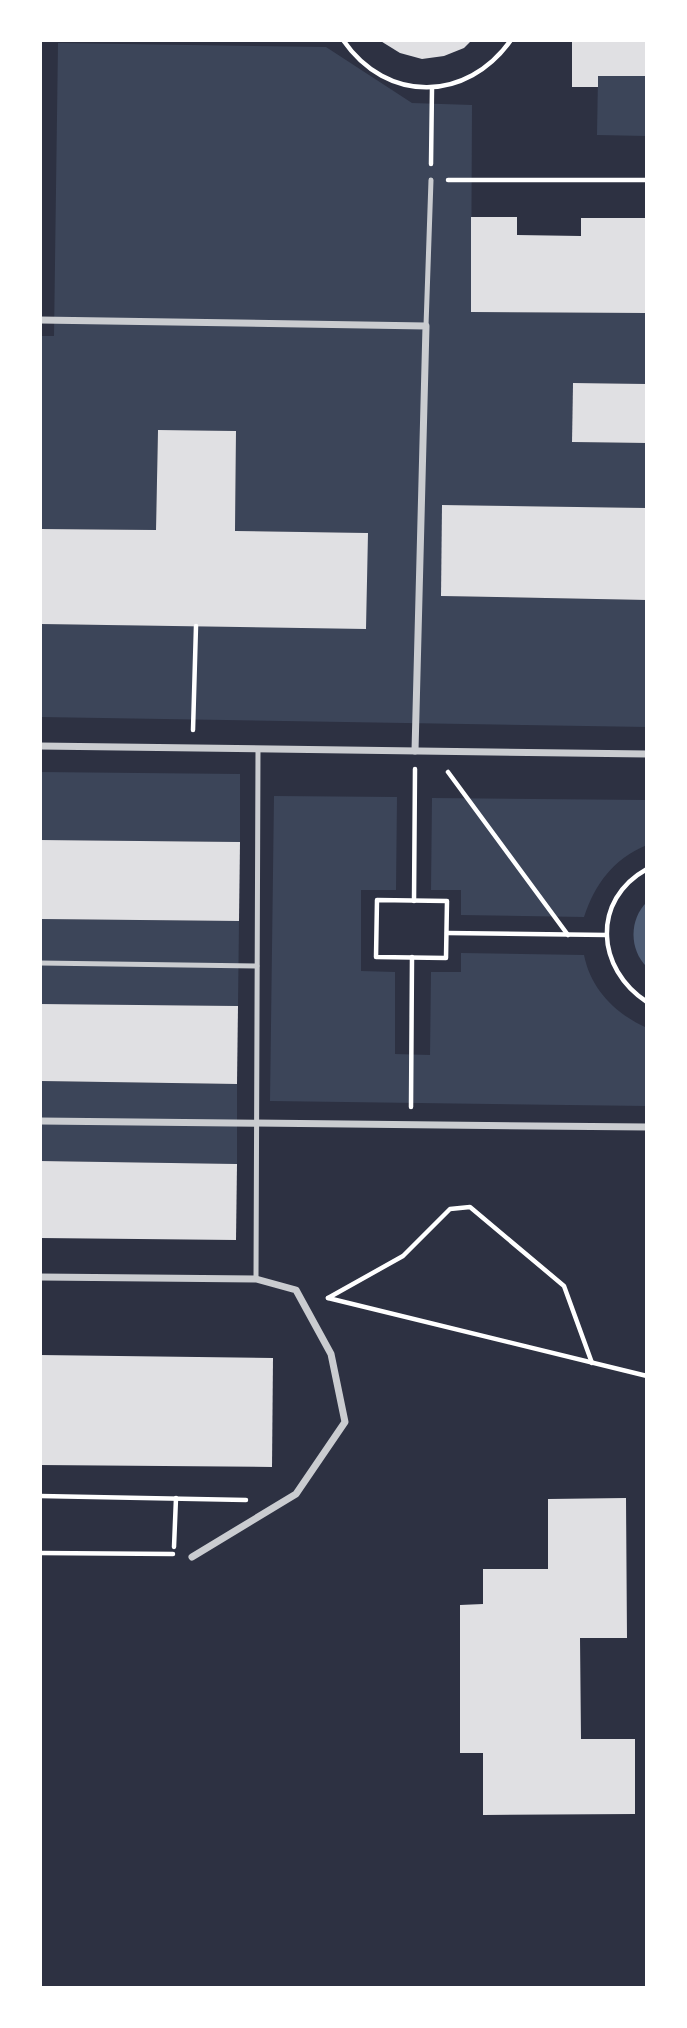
<svg xmlns="http://www.w3.org/2000/svg" width="687" height="2028" viewBox="0 0 687 2028" font-family="Roboto,sans-serif">
<style>
.green{fill:#3c4559}
.water{fill:#4f5d75}
.building{fill:#e0e0e3}
.lines{fill:none;stroke-linecap:round;stroke-linejoin:round}
.path{stroke:#fff;stroke-width:4.5}
.service{stroke:#caccd0;stroke-width:5}
.minor{stroke:#caccd0;stroke-width:7}
</style>
<rect width="100%" height="100%" fill="#2d3142"/>
<g class="green">
<path d="M 58,43 L 326,47 L 412,103 L 472,105 L 471,312 L 647,313 L 647,384 L 573,383 L 572,442 L 647,443 L 647,508 L 443,505 L 441,596 L 647,600 L 647,727 L 40,717 L 40,624 L 366,628 L 367,533 L 235,531 L 236,431 L 158,430 L 156,530 L 40,529 L 40,336 L 54,336 Z"/>
<path d="M 598,76 L 647,76 L 647,136 L 597,135 Z"/>
<path d="M 40,772 L 240,774 L 240,842 L 40,840 Z"/>
<path d="M 274,796 L 397,797 L 396,890 L 361,890 L 361,971 L 395,972 L 395,1054 L 430,1055 L 431,972 L 461,972 L 461,953 L 584,955 C 591,990 616,1014 647,1028 L 647,1106 L 270,1101 Z"/>
<path d="M 432,798 L 647,800 L 647,845 C 613,859 595,884 584,917 L 461,915 L 461,890 L 431,890 Z"/>
<path d="M 40,919 L 239,921 L 238,1006 L 40,1004 Z"/>
<path d="M 40,1081 L 237,1084 L 237,1164 L 40,1161 Z"/>
</g>
<path class="water" d="M 647,902 L 647,967 C 629,950 629,919 647,902 Z"/>
<g class="building">
<path d="M 379,40 L 472,40 L 464,48 L 444,56 L 422,59 L 400,53 Z"/>
<path d="M 572,40 L 647,40 L 647,76 L 598,76 L 598,87 L 572,87 Z"/>
<path d="M 471,217 L 517,217 L 517,235 L 581,236 L 581,218 L 647,218 L 647,313 L 471,312 Z"/>
<path d="M 573,383 L 647,384 L 647,443 L 572,442 Z"/>
<path d="M 158,430 L 236,431 L 235,531 L 368,533 L 366,629 L 40,624 L 40,529 L 156,530 Z"/>
<path d="M 442,505 L 647,508 L 647,600 L 441,596 Z"/>
<path d="M 40,840 L 240,842 L 239,921 L 40,919 Z"/>
<path d="M 40,1004 L 238,1006 L 237,1084 L 40,1081 Z"/>
<path d="M 40,1161 L 237,1164 L 236,1240 L 40,1238 Z"/>
<path d="M 40,1355 L 273,1358 L 272,1467 L 40,1465 Z"/>
<path d="M 626,1498 L 627,1638 L 580,1638 L 581,1739 L 635,1739 L 635,1814 L 483,1815 L 483,1753 L 460,1753 L 460,1605 L 483,1604 L 483,1569 L 548,1569 L 548,1499 Z"/>
</g>
<g class="lines">
<g class="path">
<path d="M 343,40 C 387,104 467,102 511,40"/>
<path d="M 431,164 L 432,88"/>
<path d="M 448,180 L 647,180"/>
<path d="M 193,730 L 196,626"/>
<path d="M 448,772 L 568,935"/>
<path d="M 647,869 C 591,900 596,969 647,1002"/>
<path d="M 377,900 L 447,901 L 446,958 L 376,957 Z"/>
<path d="M 414,901 L 415,769"/>
<path d="M 447,933 L 607,935"/>
<path d="M 411,1107 L 412,957"/>
<path d="M 328,1298 L 403,1256 L 450,1209 L 470,1207 L 564,1286 L 592,1363"/>
<path d="M 328,1298 L 647,1376"/>
<path d="M 40,1496 L 246,1500"/>
<path d="M 174,1547 L 176,1498"/>
<path d="M 40,1553 L 173,1554"/>
</g>
<g class="service">
<path d="M 426,326 L 431,180"/>
<path d="M 40,963 L 257,966"/>
<path d="M 256,1279 L 258,749"/>
</g>
<g class="minor">
<path d="M 40,320 L 426,326 L 415,751"/>
<path d="M 40,746 L 647,754"/>
<path d="M 40,1121 L 647,1127"/>
<path d="M 40,1277 L 256,1279 L 296,1290 L 331,1354 L 345,1422 L 296,1494 L 192,1557"/>
</g>
</g>
<rect width="687" height="2028" fill="none" stroke="#ffffff" stroke-width="84"/>
</svg>
